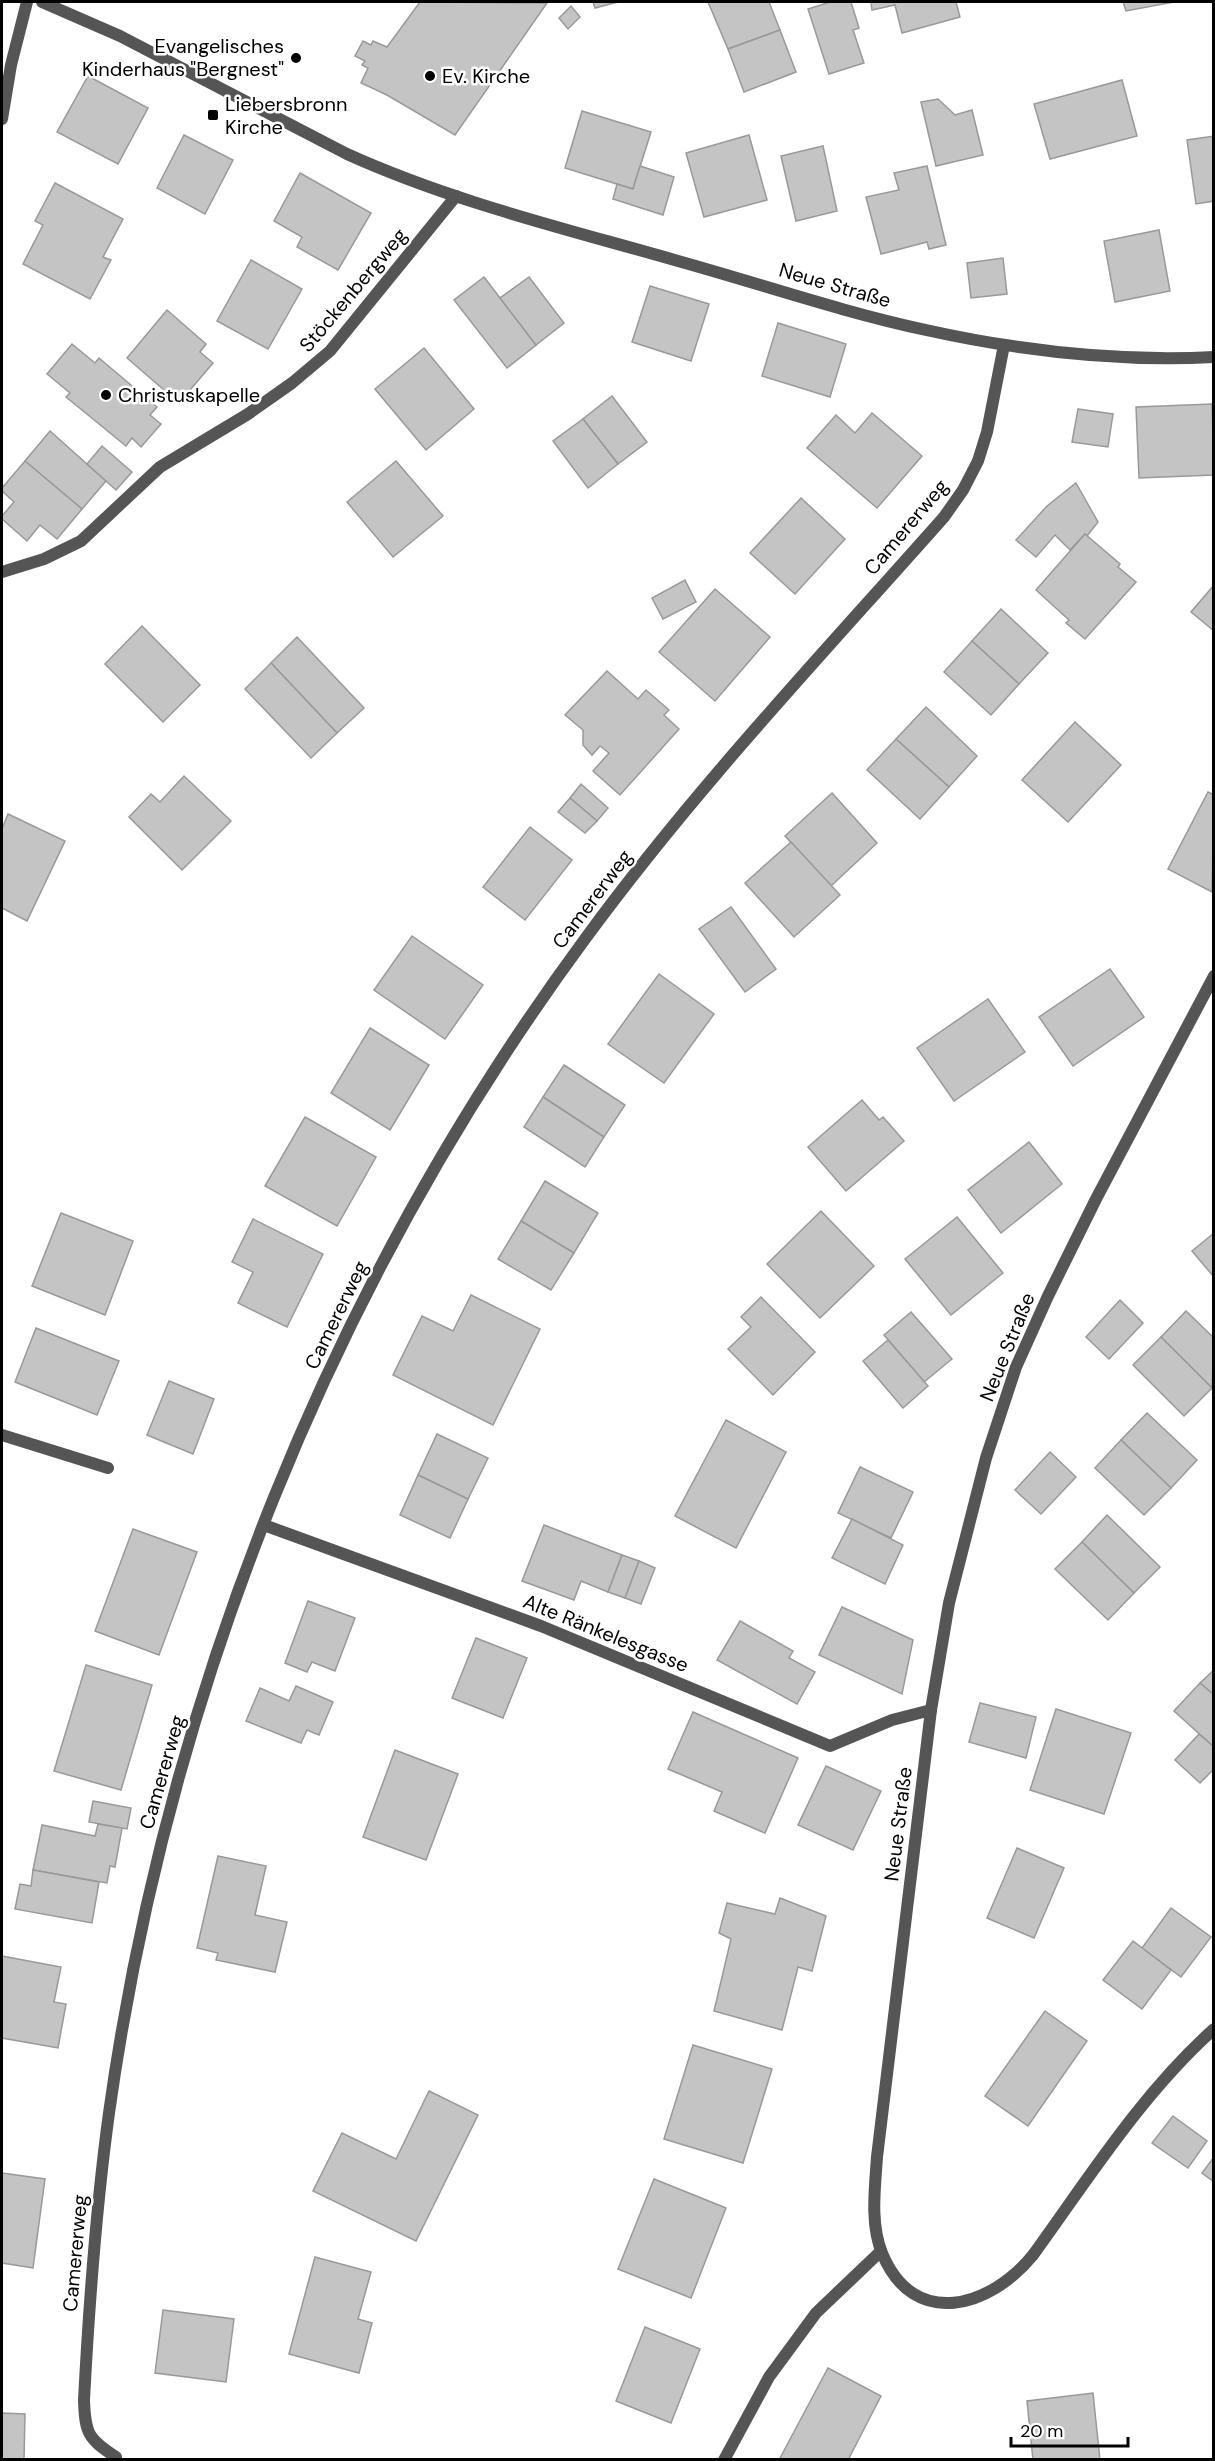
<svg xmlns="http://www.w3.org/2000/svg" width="1215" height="2461" viewBox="0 0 1215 2461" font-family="'DM Sans',sans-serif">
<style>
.building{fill:#c4c4c4;stroke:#999;stroke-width:1.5}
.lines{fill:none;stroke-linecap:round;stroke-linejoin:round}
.minor{stroke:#555;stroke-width:12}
.tertiary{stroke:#555;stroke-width:12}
.poi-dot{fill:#000;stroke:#fff;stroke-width:2}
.labels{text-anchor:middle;stroke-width:5;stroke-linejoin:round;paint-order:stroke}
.poi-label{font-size:20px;fill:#000;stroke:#fff;text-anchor:start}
.street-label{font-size:20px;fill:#000;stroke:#fff}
</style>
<rect width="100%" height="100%" fill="#fff"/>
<g class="building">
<path d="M 420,2 L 547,3 L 455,135 L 387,95 L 361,83 L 368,68 L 362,65 L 365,61 L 355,56 L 363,41 L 371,45 L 373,41 L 387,47 Z"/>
<path d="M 593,2 L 618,2 L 595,8 Z"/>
<path d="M 708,2 L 769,2 L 780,30 L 728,49 Z"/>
<path d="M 830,2 L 851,2 L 859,28 L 853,30 L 864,63 L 829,74 L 808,9 Z"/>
<path d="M 871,2 L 956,2 L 960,17 L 902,33 L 895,5 L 872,10 Z"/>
<path d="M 1123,2 L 1174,2 L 1126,11 Z"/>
<path d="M 571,6 L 580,17 L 568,29 L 559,18 Z"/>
<path d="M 780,30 L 796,72 L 744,92 L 728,49 Z"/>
<path d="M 88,76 L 148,108 L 118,164 L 57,132 Z"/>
<path d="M 1122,80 L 1137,136 L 1050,159 L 1034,104 Z"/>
<path d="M 938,99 L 955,115 L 972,110 L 983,155 L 936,166 L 921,102 Z"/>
<path d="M 582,111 L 651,132 L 633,189 L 565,168 Z"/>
<path d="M 184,135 L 233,160 L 205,214 L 157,188 Z"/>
<path d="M 749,135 L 767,200 L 704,217 L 686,153 Z"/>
<path d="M 1214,136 L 1214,201 L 1196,204 L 1187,140 Z"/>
<path d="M 823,146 L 837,211 L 796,221 L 781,156 Z"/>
<path d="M 640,166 L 674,177 L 663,215 L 613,199 L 617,184 L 633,189 Z"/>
<path d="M 927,166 L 946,245 L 929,249 L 927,242 L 881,254 L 866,197 L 899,190 L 894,173 Z"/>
<path d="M 300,173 L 371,213 L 338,270 L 297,247 L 302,237 L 274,221 Z"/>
<path d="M 55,183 L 123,219 L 103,257 L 111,260 L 90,299 L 23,264 L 43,225 L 35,221 Z"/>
<path d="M 1159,230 L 1170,291 L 1115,302 L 1104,241 Z"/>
<path d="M 1003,258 L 1007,294 L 971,298 L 967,263 Z"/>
<path d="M 251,260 L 302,289 L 268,349 L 217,321 Z"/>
<path d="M 484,277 L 536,345 L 507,368 L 454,300 Z"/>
<path d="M 529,277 L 564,323 L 536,345 L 500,298 Z"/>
<path d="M 650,286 L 709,304 L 691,361 L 632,342 Z"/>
<path d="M 167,310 L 206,344 L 200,352 L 213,363 L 179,403 L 127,358 Z"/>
<path d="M 778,323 L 846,344 L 830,397 L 762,376 Z"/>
<path d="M 72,344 L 95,363 L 99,358 L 157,407 L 150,415 L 161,424 L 141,447 L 132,438 L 126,446 L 66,397 L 70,393 L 47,374 Z"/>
<path d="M 424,348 L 474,409 L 426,450 L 375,389 Z"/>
<path d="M 612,396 L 647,442 L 618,464 L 583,419 Z"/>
<path d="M 1212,404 L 1214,475 L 1139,478 L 1136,407 Z"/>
<path d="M 1078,409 L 1113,414 L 1108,447 L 1072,442 Z"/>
<path d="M 872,413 L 922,456 L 877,508 L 807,448 L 836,415 L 855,433 Z"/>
<path d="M 583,419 L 618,464 L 588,488 L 553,441 Z"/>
<path d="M 50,431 L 106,481 L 82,509 L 25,461 Z"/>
<path d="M 102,446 L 132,472 L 116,490 L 87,464 Z"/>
<path d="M 25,461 L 82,509 L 57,539 L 40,525 L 27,541 L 2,519 L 2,516 L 14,502 L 2,491 L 2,488 Z"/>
<path d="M 396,461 L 443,516 L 393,557 L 347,502 Z"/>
<path d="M 1076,483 L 1098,522 L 1087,536 L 1085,534 L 1070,550 L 1055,535 L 1036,557 L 1016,540 L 1047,506 Z"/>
<path d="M 801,498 L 845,539 L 795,594 L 750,553 Z"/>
<path d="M 1085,534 L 1120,564 L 1118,567 L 1136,582 L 1085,639 L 1066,623 L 1069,620 L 1036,590 Z"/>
<path d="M 685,580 L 696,602 L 663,619 L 652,598 Z"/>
<path d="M 1214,585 L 1214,631 L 1191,612 Z"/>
<path d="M 715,589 L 770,637 L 715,701 L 659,652 Z"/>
<path d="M 1001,609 L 1048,653 L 1019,684 L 972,641 Z"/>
<path d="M 142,626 L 200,685 L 163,722 L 105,664 Z"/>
<path d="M 297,637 L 364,708 L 337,733 L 271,663 Z"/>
<path d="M 972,641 L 1019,684 L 991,715 L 944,672 Z"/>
<path d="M 271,663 L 337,733 L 311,758 L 245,689 Z"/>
<path d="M 607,671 L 638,699 L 646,690 L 669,710 L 664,715 L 679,729 L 620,795 L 593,771 L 609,753 L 600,746 L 592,755 L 583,745 L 583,730 L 565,715 Z"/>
<path d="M 926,707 L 977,756 L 949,787 L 896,739 Z"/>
<path d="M 1075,722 L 1121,765 L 1068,822 L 1022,780 Z"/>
<path d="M 896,739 L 949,787 L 920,819 L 867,770 Z"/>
<path d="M 184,776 L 231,821 L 182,870 L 129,817 L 151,794 L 160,802 Z"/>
<path d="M 581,784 L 608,808 L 597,821 L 570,798 Z"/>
<path d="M 1208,792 L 1214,795 L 1212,892 L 1168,869 Z"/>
<path d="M 832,793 L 877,843 L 831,886 L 785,836 Z"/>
<path d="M 570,798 L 597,821 L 585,833 L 558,812 Z"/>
<path d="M 8,814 L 65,841 L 27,921 L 2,908 L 2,829 Z"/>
<path d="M 530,827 L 572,860 L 525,920 L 483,887 Z"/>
<path d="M 791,842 L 840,895 L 794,937 L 745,883 Z"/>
<path d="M 731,907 L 776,969 L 745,992 L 699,929 Z"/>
<path d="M 412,936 L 483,985 L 445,1039 L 374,990 Z"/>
<path d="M 1110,969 L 1144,1017 L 1073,1066 L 1039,1017 Z"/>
<path d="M 659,974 L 714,1014 L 664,1083 L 608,1044 Z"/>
<path d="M 988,999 L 1025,1052 L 954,1101 L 917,1048 Z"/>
<path d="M 370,1028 L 429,1065 L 390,1130 L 331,1093 Z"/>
<path d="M 564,1065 L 625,1105 L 604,1137 L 543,1097 Z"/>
<path d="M 543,1097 L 604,1137 L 585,1167 L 524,1127 Z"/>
<path d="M 862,1100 L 879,1120 L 883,1117 L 904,1141 L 846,1191 L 808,1147 Z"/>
<path d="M 305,1117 L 376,1157 L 337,1226 L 265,1186 Z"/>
<path d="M 1029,1142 L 1062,1184 L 1001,1233 L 968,1190 Z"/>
<path d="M 545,1181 L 598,1213 L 574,1253 L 521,1221 Z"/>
<path d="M 821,1211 L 874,1266 L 820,1318 L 767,1264 Z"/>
<path d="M 61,1213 L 133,1241 L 105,1315 L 32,1286 Z"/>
<path d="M 957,1217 L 1003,1273 L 951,1315 L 905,1259 Z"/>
<path d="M 253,1219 L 323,1254 L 287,1327 L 238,1303 L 253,1272 L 232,1262 Z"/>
<path d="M 521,1221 L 574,1253 L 551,1290 L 498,1259 Z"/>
<path d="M 1214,1233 L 1214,1277 L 1192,1251 Z"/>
<path d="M 471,1295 L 540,1329 L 493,1425 L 393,1375 L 422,1316 L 453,1331 Z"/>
<path d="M 761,1297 L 815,1352 L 773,1395 L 728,1349 L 751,1327 L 741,1317 Z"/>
<path d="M 1120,1300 L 1143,1323 L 1109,1359 L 1086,1337 Z"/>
<path d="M 1186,1311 L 1214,1338 L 1212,1388 L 1161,1337 Z"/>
<path d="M 911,1312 L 952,1359 L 924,1382 L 884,1335 Z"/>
<path d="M 36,1328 L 119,1361 L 97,1415 L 15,1382 Z"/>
<path d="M 1161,1337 L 1212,1388 L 1184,1416 L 1133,1365 Z"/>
<path d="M 888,1340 L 928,1386 L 903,1408 L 863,1361 Z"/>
<path d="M 169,1381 L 214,1399 L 193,1454 L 147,1435 Z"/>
<path d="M 1147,1413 L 1197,1460 L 1171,1488 L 1121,1440 Z"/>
<path d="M 726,1420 L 786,1452 L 736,1548 L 675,1516 Z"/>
<path d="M 437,1434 L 488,1458 L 468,1499 L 418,1475 Z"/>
<path d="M 1121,1440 L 1171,1488 L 1144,1515 L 1095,1468 Z"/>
<path d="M 1050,1452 L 1076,1477 L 1041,1514 L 1015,1490 Z"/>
<path d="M 860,1467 L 913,1492 L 891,1538 L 838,1513 Z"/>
<path d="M 418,1475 L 468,1499 L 450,1538 L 400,1515 Z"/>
<path d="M 1107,1515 L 1160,1567 L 1134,1593 L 1082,1542 Z"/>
<path d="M 852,1519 L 903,1545 L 885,1584 L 832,1558 Z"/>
<path d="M 544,1525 L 622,1555 L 608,1592 L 581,1581 L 574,1600 L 522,1581 Z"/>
<path d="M 133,1529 L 197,1552 L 159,1655 L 95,1631 Z"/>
<path d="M 1082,1542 L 1134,1593 L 1108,1620 L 1055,1569 Z"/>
<path d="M 622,1555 L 639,1561 L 625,1598 L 608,1592 Z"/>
<path d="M 639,1561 L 655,1568 L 641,1604 L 625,1598 Z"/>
<path d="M 308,1601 L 355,1618 L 335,1671 L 312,1662 L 307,1672 L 285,1663 Z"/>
<path d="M 842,1607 L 913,1640 L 902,1694 L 819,1655 Z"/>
<path d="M 740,1621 L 793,1651 L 789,1658 L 815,1672 L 797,1704 L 717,1660 Z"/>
<path d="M 476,1638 L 527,1658 L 503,1718 L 452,1698 Z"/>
<path d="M 86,1665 L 152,1685 L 121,1790 L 54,1771 Z"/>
<path d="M 1214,1670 L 1214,1695 L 1200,1683 Z"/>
<path d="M 1200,1683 L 1214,1695 L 1214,1747 L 1174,1711 Z"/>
<path d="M 296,1686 L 333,1702 L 319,1735 L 307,1730 L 301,1743 L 246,1721 L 260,1688 L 289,1701 Z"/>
<path d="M 980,1703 L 1036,1717 L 1026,1758 L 969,1742 Z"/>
<path d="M 1056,1709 L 1131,1733 L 1104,1814 L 1030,1790 Z"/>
<path d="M 693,1712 L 798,1758 L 765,1833 L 714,1811 L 722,1792 L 668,1769 Z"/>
<path d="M 1199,1734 L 1214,1747 L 1214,1769 L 1200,1783 L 1175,1760 Z"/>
<path d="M 395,1750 L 458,1774 L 426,1860 L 363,1837 Z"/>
<path d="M 826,1766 L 881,1791 L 853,1850 L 798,1825 Z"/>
<path d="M 93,1801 L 131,1808 L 127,1829 L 89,1822 Z"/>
<path d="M 98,1824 L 122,1828 L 115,1867 L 110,1866 L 107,1883 L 33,1870 L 42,1825 L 95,1836 Z"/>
<path d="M 1017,1848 L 1064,1868 L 1034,1938 L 987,1918 Z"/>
<path d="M 218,1856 L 266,1866 L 255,1915 L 287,1922 L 275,1972 L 216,1960 L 218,1953 L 197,1948 Z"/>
<path d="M 33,1870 L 99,1882 L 92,1923 L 15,1909 L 20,1884 L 31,1886 Z"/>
<path d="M 780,1898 L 826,1916 L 812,1971 L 798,1967 L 782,2030 L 714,2011 L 731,1939 L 719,1933 L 727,1903 L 775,1914 Z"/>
<path d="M 1171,1908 L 1211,1937 L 1181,1977 L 1142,1948 Z"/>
<path d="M 1133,1941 L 1171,1970 L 1142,2009 L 1103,1980 Z"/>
<path d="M 2,1956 L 61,1967 L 54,2002 L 66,2004 L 58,2048 L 2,2038 Z"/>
<path d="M 1045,2011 L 1087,2041 L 1028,2126 L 985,2096 Z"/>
<path d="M 693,2045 L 772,2069 L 743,2163 L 664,2139 Z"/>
<path d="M 429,2091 L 478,2115 L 416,2241 L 313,2191 L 342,2133 L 396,2159 Z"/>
<path d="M 1173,2116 L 1207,2141 L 1188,2168 L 1152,2143 Z"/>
<path d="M 1214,2157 L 1214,2182 L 1202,2173 Z"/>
<path d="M 2,2173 L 45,2179 L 33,2268 L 2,2263 Z"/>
<path d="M 654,2179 L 726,2208 L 691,2298 L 618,2269 Z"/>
<path d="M 315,2257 L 371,2272 L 358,2319 L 372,2323 L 359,2373 L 289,2354 Z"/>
<path d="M 163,2310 L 234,2319 L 226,2382 L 155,2373 Z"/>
<path d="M 645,2327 L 700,2349 L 671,2423 L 616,2401 Z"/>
<path d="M 828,2368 L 881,2396 L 848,2460 L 779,2460 Z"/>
<path d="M 1093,2393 L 1100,2460 L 1033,2460 L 1027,2401 Z"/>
<path d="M 2,2413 L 25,2414 L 24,2460 L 2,2460 Z"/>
</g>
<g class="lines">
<g class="minor">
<path d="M 2,119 L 11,65 L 27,2"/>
<path d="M 2,572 L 44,559 L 81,541 L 160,467 L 248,414 L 292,383 L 330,351 L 456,196"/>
<path d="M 2,1435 L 108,1468"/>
<path d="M 264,1525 L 541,1626 L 830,1746 L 892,1720 L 931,1710"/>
<path d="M 116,2457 C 88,2439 85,2433 84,2400 C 89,2304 96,2208 109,2113 C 168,1692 332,1282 585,939 C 694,790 821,656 944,517 L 963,490 L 978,461 L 987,432 L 1004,345"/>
<path d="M 724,2460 L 769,2377 L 816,2313 L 881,2251"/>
</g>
<g class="tertiary">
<path d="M 42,2 L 120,36 L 347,154 C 453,202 567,229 678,261 C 761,284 842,312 926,330 C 1021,351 1117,362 1214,357"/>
<path d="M 1214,976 L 1096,1199 L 1048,1296 L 1016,1367 L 986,1458 L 949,1603 L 931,1710 L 877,2157 C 875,2188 870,2224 882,2253 C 914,2331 991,2307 1033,2255 C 1088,2179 1143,2092 1214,2029"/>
</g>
</g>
<g class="poi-dot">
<circle cx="296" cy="58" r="6"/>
<circle cx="430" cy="76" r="6"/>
<rect x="207" y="109" width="12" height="12" rx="3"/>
<circle cx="106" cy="395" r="6"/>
</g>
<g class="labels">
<g class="poi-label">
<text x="284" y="53" text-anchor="end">Evangelisches<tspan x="284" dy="23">Kinderhaus "Bergnest"</tspan></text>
<text x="442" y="83">Ev. Kirche</text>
<text x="225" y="111">Liebersbronn<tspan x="225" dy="23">Kirche</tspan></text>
<text x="118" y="402">Christuskapelle</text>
</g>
<g class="street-label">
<text transform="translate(835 285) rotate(16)" y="7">Neue Straße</text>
<text transform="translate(353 290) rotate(-50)" y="7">Stöckenbergweg</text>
<text transform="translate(906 527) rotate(-50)" y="7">Camererweg</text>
<text transform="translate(592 899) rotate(-53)" y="7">Camererweg</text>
<text transform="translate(336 1315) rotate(-64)" y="7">Camererweg</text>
<text transform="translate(1007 1347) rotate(-68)" y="7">Neue Straße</text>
<text transform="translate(606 1633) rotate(22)" y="7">Alte Ränkelesgasse</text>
<text transform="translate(162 1772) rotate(-74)" y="7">Camererweg</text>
<text transform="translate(898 1824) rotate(-83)" y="7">Neue Straße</text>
<text transform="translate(75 2253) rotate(-85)" y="7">Camererweg</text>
</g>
</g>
<rect width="1215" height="2461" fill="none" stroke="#000000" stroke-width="6"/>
<path d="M1011 2437v9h117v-9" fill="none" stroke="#000000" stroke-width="3"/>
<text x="1020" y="2437" font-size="18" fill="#000000" stroke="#ffffff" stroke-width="4.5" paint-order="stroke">20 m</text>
</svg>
